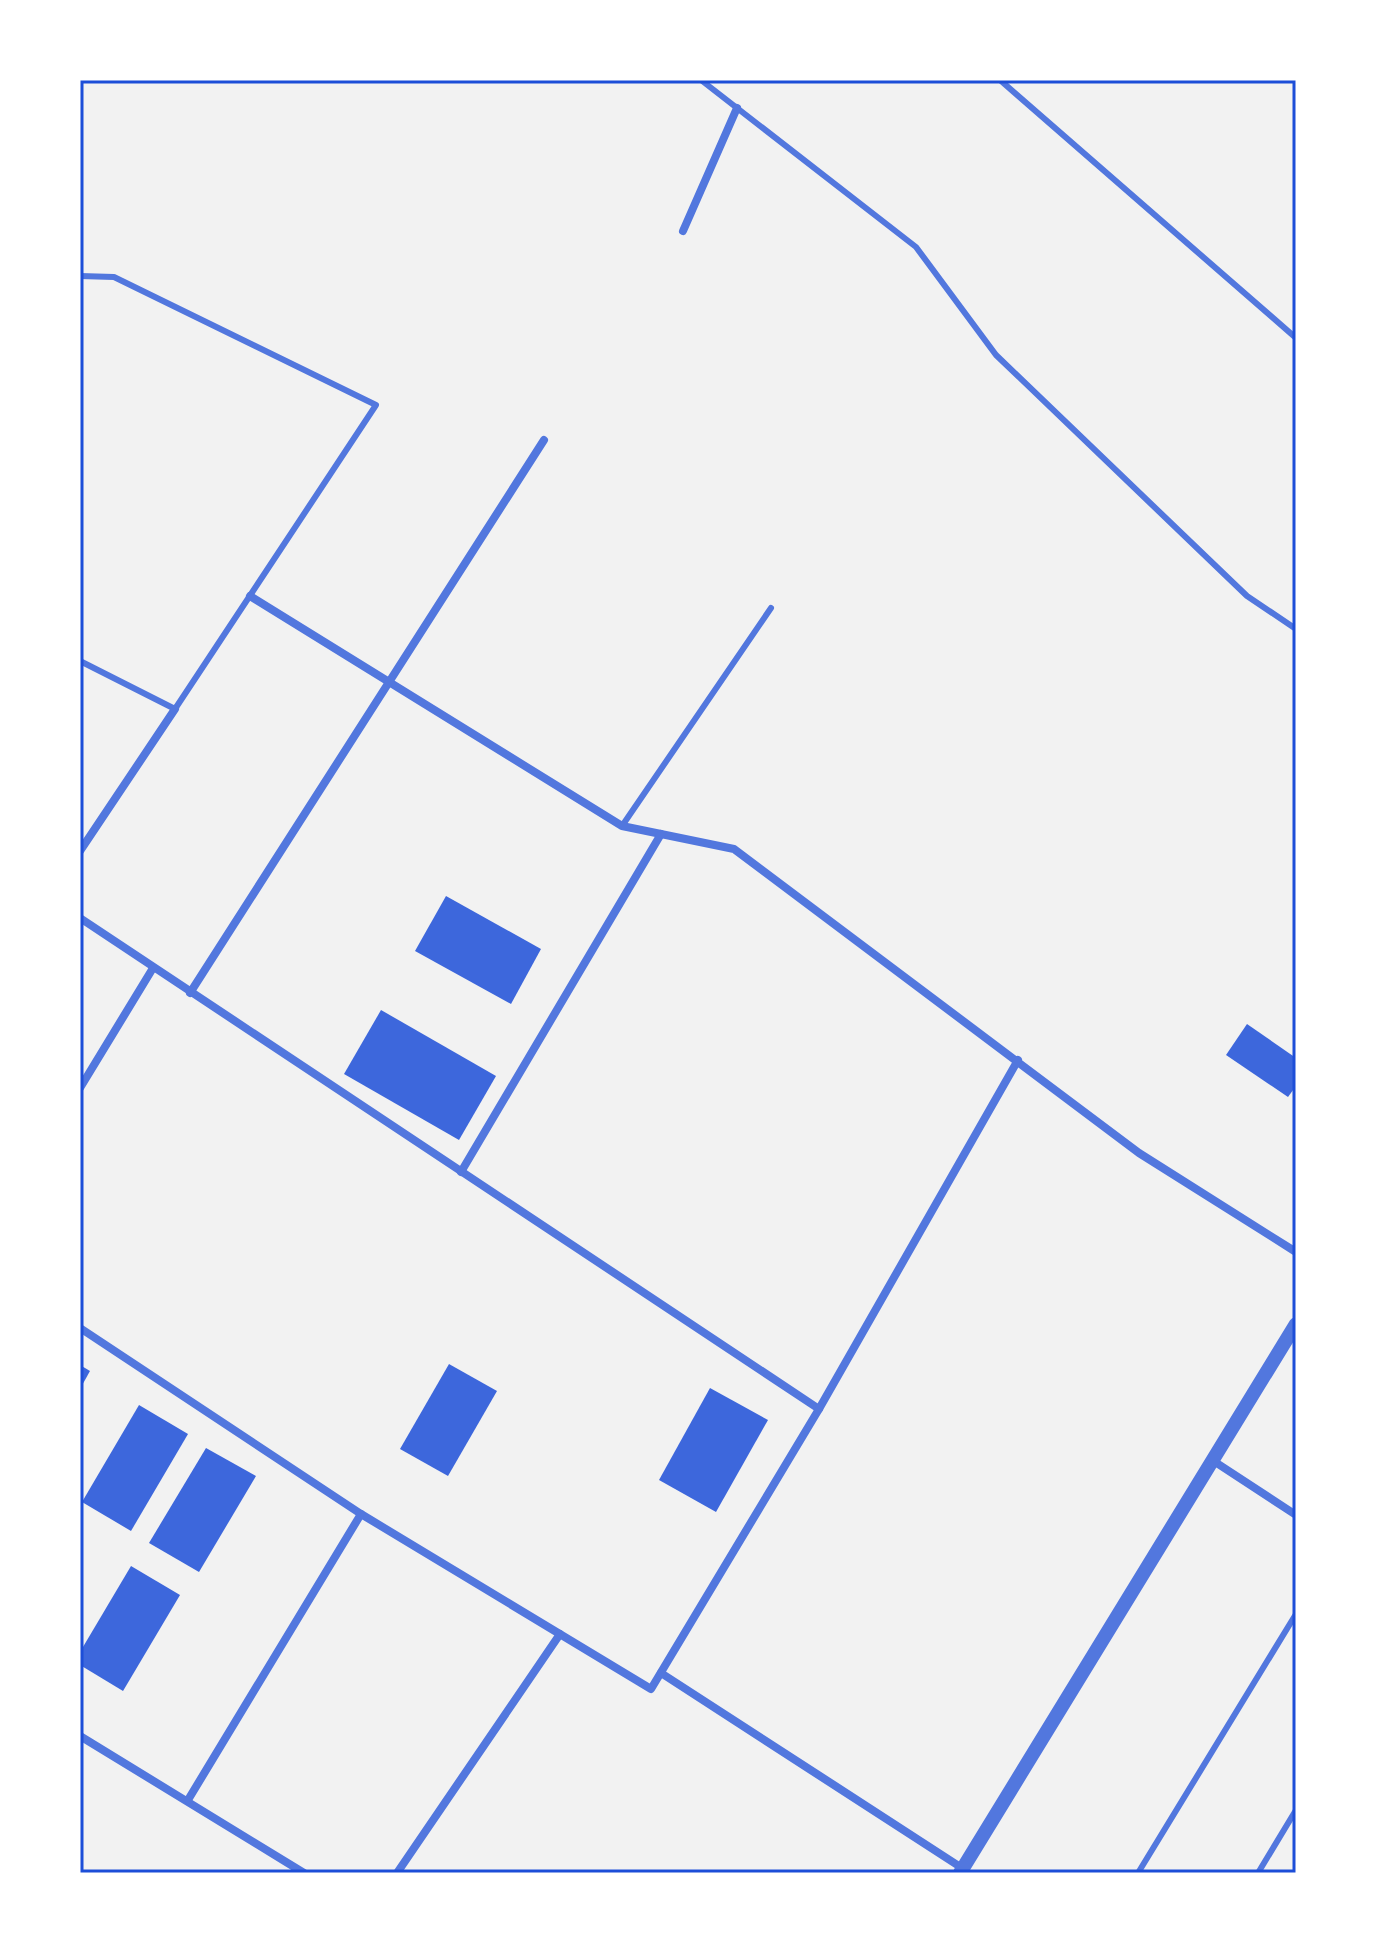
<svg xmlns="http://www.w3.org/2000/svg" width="1376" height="1953" viewBox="0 0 1376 1953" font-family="Karla,sans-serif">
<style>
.building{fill:#3d67dc}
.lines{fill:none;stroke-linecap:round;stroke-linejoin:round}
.service{stroke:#5277de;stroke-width:6}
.minor{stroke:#5277de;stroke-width:8}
.tertiary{stroke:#5277de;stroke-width:14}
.neatline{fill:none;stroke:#1d4ed8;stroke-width:3}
</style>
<rect width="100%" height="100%" fill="#f2f2f2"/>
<g class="building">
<path d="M 446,896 L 541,949 L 511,1004 L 415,951 Z"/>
<path d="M 381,1010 L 496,1076 L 459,1140 L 344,1074 Z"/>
<path d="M 1247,1024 L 1296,1058 L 1296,1086 L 1288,1097 L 1226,1055 Z"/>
<path d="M 449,1364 L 497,1391 L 448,1476 L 400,1449 Z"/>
<path d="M 80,1365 L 90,1371 L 80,1389 Z"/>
<path d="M 710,1388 L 768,1420 L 716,1512 L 659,1480 Z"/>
<path d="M 139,1405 L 188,1434 L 131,1531 L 82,1502 Z"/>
<path d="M 206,1448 L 256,1476 L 199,1572 L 149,1543 Z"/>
<path d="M 131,1566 L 180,1595 L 123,1691 L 80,1665 L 80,1652 Z"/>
</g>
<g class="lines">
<g class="service">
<path d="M 701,80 L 916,247 L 996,355 L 1247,596 L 1296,629"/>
<path d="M 1000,80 L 1296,338"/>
<path d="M 80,276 L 114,277 L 376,405 L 175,709 L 80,661"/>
<path d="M 622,826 L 771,608"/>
<path d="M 1138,1873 L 1296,1614"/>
<path d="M 1258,1873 L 1296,1810"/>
</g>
<g class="minor">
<path d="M 683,231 L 737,108"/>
<path d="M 250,596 L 622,826 L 734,849 L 1139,1153 L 1296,1252"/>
<path d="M 80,851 L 175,709"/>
<path d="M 80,918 L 819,1409"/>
<path d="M 190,993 L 544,440"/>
<path d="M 80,1088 L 153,968"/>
<path d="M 461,1172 L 661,834"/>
<path d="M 80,1328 L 361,1514 L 651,1689 L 819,1409 L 1018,1060"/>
<path d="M 1212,1460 L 1296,1515"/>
<path d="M 661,1673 L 962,1868"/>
<path d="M 80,1736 L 304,1873"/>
<path d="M 188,1800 L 361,1514"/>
<path d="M 397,1873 L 560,1634"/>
</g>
<path class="tertiary" d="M 960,1873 L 1296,1324"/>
</g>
<rect width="1376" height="1953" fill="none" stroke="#ffffff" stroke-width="164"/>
<rect x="82" y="82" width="1212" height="1789" class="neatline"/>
</svg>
